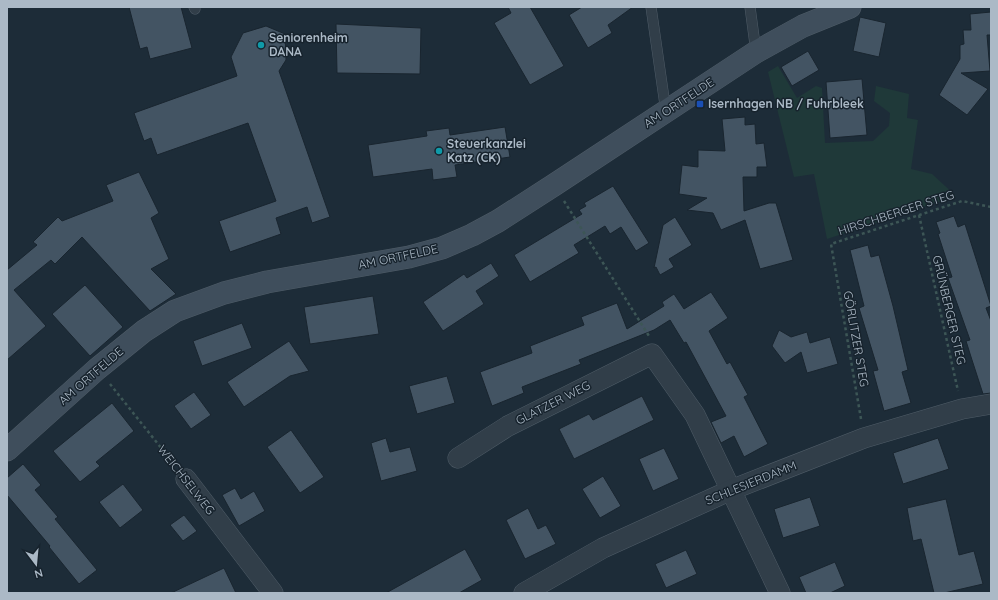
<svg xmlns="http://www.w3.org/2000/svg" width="998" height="600" viewBox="0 0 998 600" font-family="Quicksand,sans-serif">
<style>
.green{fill:#1f3939}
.building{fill:#435463;stroke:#19252f}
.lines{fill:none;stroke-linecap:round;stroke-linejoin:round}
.lane-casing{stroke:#4f5c67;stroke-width:11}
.street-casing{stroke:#4f5c67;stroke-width:21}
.secondary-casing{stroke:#4f5c67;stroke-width:23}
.path{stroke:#3d5656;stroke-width:2.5;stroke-dasharray:3 3;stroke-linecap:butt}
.lane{stroke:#313e49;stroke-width:10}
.street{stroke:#313e49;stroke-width:20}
.secondary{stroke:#3f4e5c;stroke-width:22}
.culture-dot{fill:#0f9aa8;stroke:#17232d;stroke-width:1.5}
.transit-dot{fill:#1a4fb4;stroke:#17232d;stroke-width:1.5}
.labels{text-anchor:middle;stroke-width:3;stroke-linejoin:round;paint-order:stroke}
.poi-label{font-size:12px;font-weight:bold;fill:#abb9c6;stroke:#17232d;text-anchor:start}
.street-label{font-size:12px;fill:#abb9c6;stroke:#17232d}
</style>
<rect width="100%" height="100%" fill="#1d2c38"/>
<path class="green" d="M 778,66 L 797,98 L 816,86 L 822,88 L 825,143 L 873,141 L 889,126 L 890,113 L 874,101 L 876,86 L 909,94 L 907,118 L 918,120 L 911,169 L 932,174 L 956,196 L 827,239 L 814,174 L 794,177 L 768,72 Z"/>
<g class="building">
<path d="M 129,7 L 181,7 L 192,48 L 150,59 L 147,47 L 140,49 Z"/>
<path d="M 508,7 L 530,7 L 564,66 L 530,85 L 494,23 L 511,13 Z"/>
<path d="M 582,7 L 633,7 L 608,25 L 612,33 L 588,48 L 569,15 Z"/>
<path d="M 991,12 L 991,35 L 987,35 L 990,71 L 961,73 L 988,89 L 967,115 L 939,95 L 960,59 L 960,45 L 964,44 L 963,30 L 971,30 L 970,14 Z"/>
<path d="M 860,17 L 886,23 L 879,57 L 853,51 Z"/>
<path d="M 336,24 L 421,28 L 420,74 L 337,73 Z"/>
<path d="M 266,26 L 285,34 L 286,60 L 279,71 L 330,217 L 312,223 L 307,207 L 276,218 L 281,234 L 230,252 L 219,221 L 276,201 L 248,123 L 157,155 L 151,138 L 144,141 L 134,113 L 237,76 L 231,57 L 243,33 Z"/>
<path d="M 808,51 L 819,70 L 792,86 L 781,67 Z"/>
<path d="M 862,79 L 867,135 L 830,138 L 826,82 Z"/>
<path d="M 745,117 L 745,125 L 755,124 L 756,144 L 764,143 L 767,167 L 757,167 L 757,177 L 743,177 L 744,211 L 769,203 L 776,203 L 793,260 L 760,269 L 745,220 L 721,230 L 713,213 L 687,210 L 707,198 L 679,194 L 682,165 L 698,167 L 698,150 L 725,151 L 722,119 Z"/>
<path d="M 505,127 L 510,157 L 455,165 L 457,177 L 433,180 L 432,169 L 373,177 L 368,145 L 427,136 L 426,131 L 449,128 L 450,135 Z"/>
<path d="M 139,172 L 159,213 L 151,218 L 169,259 L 151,269 L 176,294 L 150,311 L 82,237 L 55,264 L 51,260 L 14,290 L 46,326 L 7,360 L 7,270 L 37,245 L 33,242 L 58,217 L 62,221 L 113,201 L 106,185 Z"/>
<path d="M 613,186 L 649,243 L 636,251 L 621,227 L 610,234 L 605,226 L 574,245 L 579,253 L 530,282 L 514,255 L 582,214 L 579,210 L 586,206 L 584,203 Z"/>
<path d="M 954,216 L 958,227 L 965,224 L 991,306 L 986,308 L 991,321 L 991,393 L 983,394 L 972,360 L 966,341 L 970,340 L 948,278 L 952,277 L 938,234 L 940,233 L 936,222 Z"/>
<path d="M 675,217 L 692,245 L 669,259 L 674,267 L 660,275 L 656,267 L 654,268 L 663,225 Z"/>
<path d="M 868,245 L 871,257 L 879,255 L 893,306 L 908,370 L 902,372 L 911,403 L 884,411 L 873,371 L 878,370 L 859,308 L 864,306 L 850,250 Z"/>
<path d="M 491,263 L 499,276 L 476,291 L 484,304 L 443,331 L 423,302 L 464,274 L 467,278 Z"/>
<path d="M 85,285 L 123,327 L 90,356 L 52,314 Z"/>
<path d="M 711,292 L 728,318 L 709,331 L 727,364 L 730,362 L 748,395 L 744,397 L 768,444 L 744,457 L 734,436 L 721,443 L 711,422 L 726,416 L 686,342 L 684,343 L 670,320 L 654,330 L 579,360 L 581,364 L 522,387 L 524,393 L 492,406 L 480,372 L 532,353 L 530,346 L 584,325 L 581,317 L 617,303 L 627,329 L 664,306 L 662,302 L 674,294 L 684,309 Z"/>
<path d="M 373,296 L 379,334 L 310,344 L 304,307 Z"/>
<path d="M 242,323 L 252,348 L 202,366 L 193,341 Z"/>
<path d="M 779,330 L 791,337 L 807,332 L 810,343 L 830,337 L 838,364 L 807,373 L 801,352 L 785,363 L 772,346 Z"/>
<path d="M 289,341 L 309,371 L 290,376 L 244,407 L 227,382 Z"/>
<path d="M 447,376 L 455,403 L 417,414 L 409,386 Z"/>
<path d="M 194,392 L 211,415 L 191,429 L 174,406 Z"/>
<path d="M 642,396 L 654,420 L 574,459 L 559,429 L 589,414 L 593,420 Z"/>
<path d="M 112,403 L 134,431 L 96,462 L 100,466 L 80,482 L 53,451 Z"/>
<path d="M 291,430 L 324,477 L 300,493 L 267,447 Z"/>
<path d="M 386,438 L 390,452 L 410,447 L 417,471 L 381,481 L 371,443 Z"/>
<path d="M 938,438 L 949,469 L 903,484 L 893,453 Z"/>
<path d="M 664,448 L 679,479 L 653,491 L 639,459 Z"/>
<path d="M 23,464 L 41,485 L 35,490 L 58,517 L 55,519 L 97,570 L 79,584 L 49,547 L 50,546 L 7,495 L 7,478 Z"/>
<path d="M 603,476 L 621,506 L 600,518 L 582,489 Z"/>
<path d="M 123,484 L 143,510 L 120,528 L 99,502 Z"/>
<path d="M 235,488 L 241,499 L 254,491 L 265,511 L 239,526 L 222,495 Z"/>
<path d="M 810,497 L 820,526 L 783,538 L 774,509 Z"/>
<path d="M 946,499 L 959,555 L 974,551 L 983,584 L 944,593 L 934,593 L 921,539 L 913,541 L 907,508 Z"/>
<path d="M 528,508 L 538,529 L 546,525 L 556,544 L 525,559 L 506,520 Z"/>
<path d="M 184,515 L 197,531 L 183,541 L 170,525 Z"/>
<path d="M 465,549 L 482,580 L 459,593 L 386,593 Z"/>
<path d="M 686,550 L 697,574 L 666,588 L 655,564 Z"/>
<path d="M 835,562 L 845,586 L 830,593 L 806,593 L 799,577 Z"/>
<path d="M 224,568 L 236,593 L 171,593 Z"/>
</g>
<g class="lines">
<g class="lane-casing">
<g id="lane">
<path d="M 194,7 L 195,9"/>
<path d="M 651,7 L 666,112"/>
<path d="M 750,7 L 756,52"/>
</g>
</g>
<g class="street-casing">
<g id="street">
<path d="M 458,458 L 508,426 L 652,354 L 695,415 L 780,593"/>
<path d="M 186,479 L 273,593"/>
<path d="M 524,593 L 603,548 L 731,490 L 864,438 L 962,409 L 991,404"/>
</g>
</g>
<g class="secondary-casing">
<path id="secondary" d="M 7,450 L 97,369 L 144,331 L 175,311 L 224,293 L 267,282 L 409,257 L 442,248 L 472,235 L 498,221 L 554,185 L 756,52 L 803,26 L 850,7"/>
</g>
<g class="path">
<path d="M 564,201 L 649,336"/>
<path d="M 919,215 L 958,391"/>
<path d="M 110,384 L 174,464"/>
<path d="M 861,419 L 831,244 L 962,201 L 991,207"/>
</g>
<use href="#lane" class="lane"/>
<use href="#street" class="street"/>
<use href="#secondary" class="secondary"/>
</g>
<g class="culture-dot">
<circle cx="261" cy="45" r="4"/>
<circle cx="439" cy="151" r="4"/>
</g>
<rect class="transit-dot" x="696" y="100" width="8" height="8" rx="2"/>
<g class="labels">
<g class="poi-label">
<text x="269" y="42">Seniorenheim<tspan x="269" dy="14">DANA</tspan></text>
<text x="708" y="108">Isernhagen NB / Fuhrbleek</text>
<text x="447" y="148">Steuerkanzlei<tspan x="447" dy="14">Katz (CK)</tspan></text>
</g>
<g class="street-label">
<text transform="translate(679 103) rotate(-33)" y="4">AM ORTFELDE</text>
<text transform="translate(896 213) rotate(-18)" y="4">HIRSCHBERGER STEG</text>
<text transform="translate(398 257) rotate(-12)" y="4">AM ORTFELDE</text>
<text transform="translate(949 310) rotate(77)" y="4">GRÜNBERGER STEG</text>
<text transform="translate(856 339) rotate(80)" y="4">GÖRLITZER STEG</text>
<text transform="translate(91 376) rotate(-41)" y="4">AM ORTFELDE</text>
<text transform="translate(553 403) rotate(-27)" y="4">GLATZER WEG</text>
<text transform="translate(186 480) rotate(52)" y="4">WEICHSELWEG</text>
<text transform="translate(751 483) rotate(-22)" y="4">SCHLESIERDAMM</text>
</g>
</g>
<rect width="998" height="600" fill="none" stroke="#abb9c6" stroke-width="16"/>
<g transform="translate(36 564) rotate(164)" stroke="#17232d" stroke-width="3" paint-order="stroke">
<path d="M0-3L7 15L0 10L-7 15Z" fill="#abb9c6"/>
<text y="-6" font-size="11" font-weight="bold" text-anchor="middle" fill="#abb9c6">N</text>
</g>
</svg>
